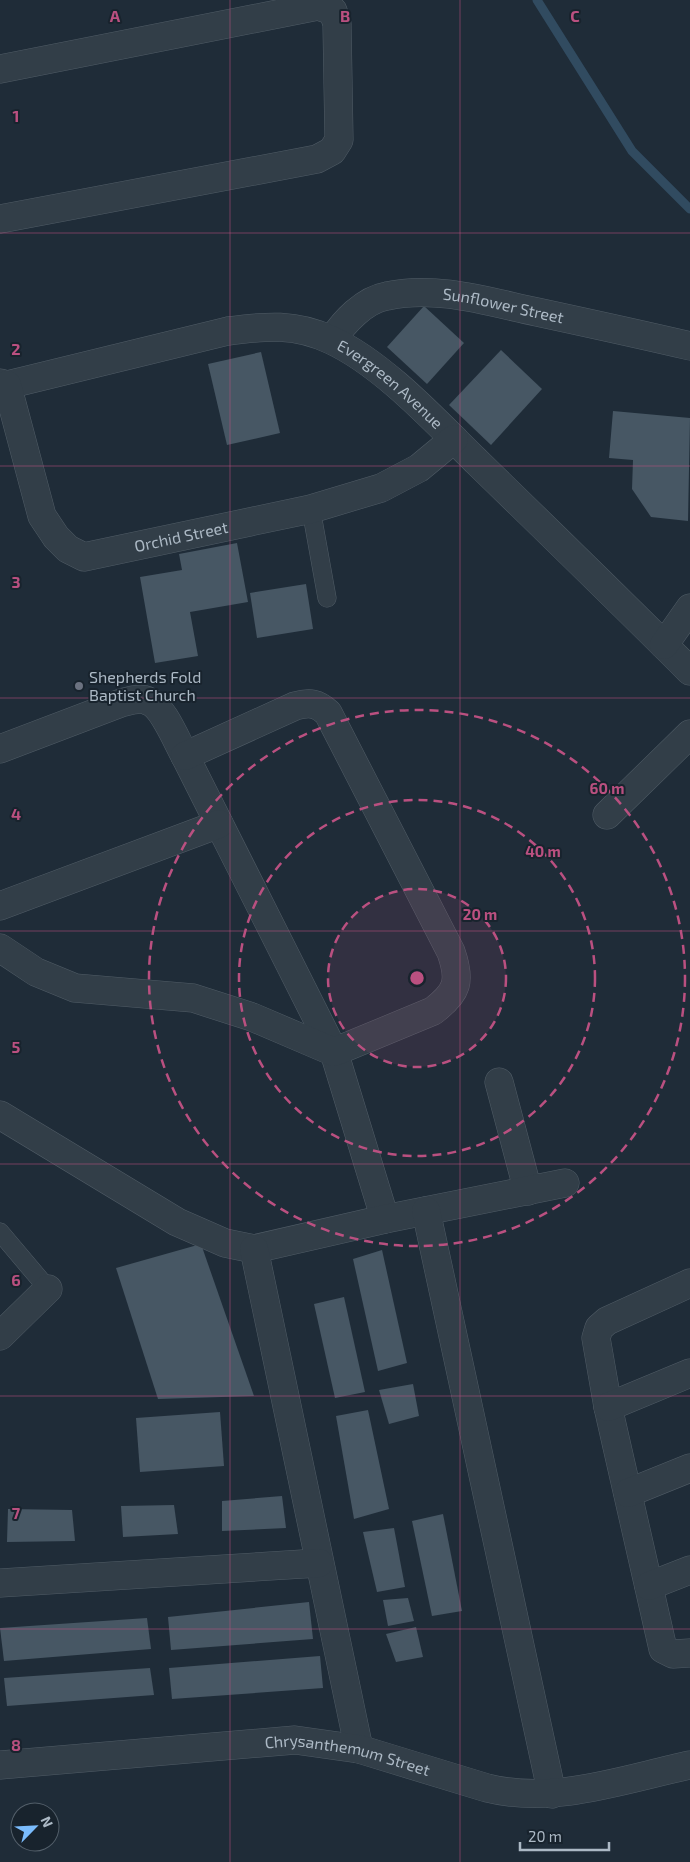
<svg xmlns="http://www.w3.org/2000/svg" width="690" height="1862" viewBox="0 0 690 1862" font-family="'Exo 2',sans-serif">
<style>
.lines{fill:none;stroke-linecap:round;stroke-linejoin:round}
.stream{stroke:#314b60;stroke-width:9}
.building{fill:#475764}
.service-casing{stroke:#505c66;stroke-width:19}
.minor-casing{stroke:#505c66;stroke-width:29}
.service{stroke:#323e48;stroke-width:18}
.minor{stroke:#323e48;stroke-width:28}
.grid{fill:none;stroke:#ba5080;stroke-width:1;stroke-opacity:0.55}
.ring{fill:none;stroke:#ba5080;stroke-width:2.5;stroke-dasharray:9 6}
.worship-dot{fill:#6b7280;stroke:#18232d;stroke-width:2}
.labels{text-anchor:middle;stroke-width:4;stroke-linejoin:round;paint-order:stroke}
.street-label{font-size:16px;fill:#acb9c5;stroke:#18232d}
.poi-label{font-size:16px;fill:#acb9c5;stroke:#18232d;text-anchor:start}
.grid-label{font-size:16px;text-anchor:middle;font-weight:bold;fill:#ba5080;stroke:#18232d;stroke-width:4;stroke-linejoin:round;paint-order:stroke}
.centre{fill:#ba5080;stroke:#18232d;stroke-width:2.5}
.ring-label{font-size:15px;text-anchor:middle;font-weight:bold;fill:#ba5080;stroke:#18232d;stroke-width:4;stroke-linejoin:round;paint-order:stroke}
</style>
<rect width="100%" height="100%" fill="#1f2c38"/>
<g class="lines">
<path class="stream" d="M 537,0 L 632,151 L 690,209"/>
</g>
<g class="building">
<path d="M 424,306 L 464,343 L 427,384 L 387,347 Z"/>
<path d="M 501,350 L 542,389 L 491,445 L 449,405 Z"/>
<path d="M 261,352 L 280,433 L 227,445 L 208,364 Z"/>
<path d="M 613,411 L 690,418 L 688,521 L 651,517 L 632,489 L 633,460 L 609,458 Z"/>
<path d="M 237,543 L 248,602 L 190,612 L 198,656 L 155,663 L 140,577 L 182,570 L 179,554 Z"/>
<path d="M 306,584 L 313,629 L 257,638 L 250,593 Z"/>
<path d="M 201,1244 L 254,1396 L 158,1399 L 116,1268 Z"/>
<path d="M 382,1250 L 407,1363 L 378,1371 L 353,1259 Z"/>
<path d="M 344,1297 L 365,1392 L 335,1398 L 314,1304 Z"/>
<path d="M 413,1384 L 419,1416 L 389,1424 L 379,1390 Z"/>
<path d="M 368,1410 L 389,1509 L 354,1519 L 336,1416 Z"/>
<path d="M 220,1412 L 224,1466 L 140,1472 L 136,1418 Z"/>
<path d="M 282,1496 L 286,1528 L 222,1531 L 222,1501 Z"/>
<path d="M 174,1505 L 178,1534 L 123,1537 L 121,1506 Z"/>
<path d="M 8,1509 L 72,1510 L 75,1541 L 7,1542 Z"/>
<path d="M 443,1514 L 462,1611 L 432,1616 L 412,1521 Z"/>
<path d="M 394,1528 L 405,1587 L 377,1592 L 363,1532 Z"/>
<path d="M 408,1598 L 414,1621 L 388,1626 L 383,1600 Z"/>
<path d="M 309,1602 L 313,1639 L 171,1650 L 168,1617 Z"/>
<path d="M 147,1618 L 151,1649 L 4,1661 L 0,1628 Z"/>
<path d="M 416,1627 L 423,1657 L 396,1662 L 386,1634 Z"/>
<path d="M 320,1656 L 323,1688 L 172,1699 L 169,1668 Z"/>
<path d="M 150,1668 L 154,1695 L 7,1706 L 4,1678 Z"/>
</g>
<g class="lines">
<g class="service-casing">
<g id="service">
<path d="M 311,509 L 327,598"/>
<path d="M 0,1232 L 48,1289"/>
</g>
</g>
<g class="minor-casing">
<g id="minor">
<path d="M 0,69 L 318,6 L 333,11 L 337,24 L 339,140 L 332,151 L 317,159 L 0,219"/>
<path id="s1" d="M 332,340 C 344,322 364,300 387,296 C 437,285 489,302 537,312 C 588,323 639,334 690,346"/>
<path id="s2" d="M 0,383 L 7,385 L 228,331 C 266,326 295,323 331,340 C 383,364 435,421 476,461 C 548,531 619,600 690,671"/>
<path id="s3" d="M 7,385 L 42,516 L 56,537 L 68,549 L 84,557 L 311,509 L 381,488 L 419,468 L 454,439"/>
<path d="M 664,645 L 690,608"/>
<path d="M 0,749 L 121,703 C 129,701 140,697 148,701 C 163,706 177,742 185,756 L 334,1052 L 385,1219"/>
<path d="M 607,815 L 690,734"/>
<path d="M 0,906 L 219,824"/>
<path d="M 0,948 L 36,972 L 75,988 L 193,998 L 252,1017 L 334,1052 L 433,1011 C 458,992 461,981 451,952 L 328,713 C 317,703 310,702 295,706 L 185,756"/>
<path d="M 499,1082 L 528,1191"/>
<path d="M 0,1115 L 177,1222 L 225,1243 L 254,1249 L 385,1219 L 565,1183"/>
<path d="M 426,1211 L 552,1794"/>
<path d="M 254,1249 L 359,1749"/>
<path d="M 690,1283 L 607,1321 L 599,1328 L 596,1338 L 608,1407 L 663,1649 L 673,1654 L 690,1653"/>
<path d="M 0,1336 L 48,1289"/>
<path d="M 608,1407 L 690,1373"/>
<path d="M 628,1493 L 690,1468"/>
<path d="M 0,1583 L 319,1563"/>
<path d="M 649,1586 L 690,1570"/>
<path id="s4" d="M 0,1765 L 295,1740 L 359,1749 L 487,1788 C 554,1805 624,1779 690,1765"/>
</g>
</g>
<use href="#service" class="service"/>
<use href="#minor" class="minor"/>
</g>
<path class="grid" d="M 230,0 L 230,1862M 460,0 L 460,1862M 0,233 L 690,233M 0,466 L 690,466M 0,698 L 690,698M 0,931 L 690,931M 0,1164 L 690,1164M 0,1396 L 690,1396M 0,1629 L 690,1629"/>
<circle cx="417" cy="978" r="89" fill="#ba5080" fill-opacity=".12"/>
<g class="ring">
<circle cx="417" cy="978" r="89"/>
<circle cx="417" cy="978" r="178"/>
<circle cx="417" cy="978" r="268"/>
</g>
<circle class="worship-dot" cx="79" cy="686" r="5"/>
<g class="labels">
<g class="street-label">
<text dy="6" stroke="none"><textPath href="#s1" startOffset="190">Sunflower Street</textPath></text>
<text dy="6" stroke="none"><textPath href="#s2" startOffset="414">Evergreen Avenue</textPath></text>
<text dy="6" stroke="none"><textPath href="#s3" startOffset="295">Orchid Street</textPath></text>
<text dy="6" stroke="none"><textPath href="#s4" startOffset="350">Chrysanthemum Street</textPath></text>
</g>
<g class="poi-label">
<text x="89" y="683">Shepherds Fold<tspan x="89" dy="18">Baptist Church</tspan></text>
</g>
</g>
<g class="grid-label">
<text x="115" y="22">A</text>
<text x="345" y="22">B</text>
<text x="575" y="22">C</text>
<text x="16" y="122">1</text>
<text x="16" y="355">2</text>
<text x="16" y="588">3</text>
<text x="16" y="820">4</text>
<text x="16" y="1053">5</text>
<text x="16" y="1286">6</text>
<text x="16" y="1519">7</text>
<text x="16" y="1751">8</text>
</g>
<circle cx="417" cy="978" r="8" class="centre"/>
<g class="ring-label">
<text x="607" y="794">60 m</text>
<text x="543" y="857">40 m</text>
<text x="480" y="920">20 m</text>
</g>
<g transform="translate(35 1827) rotate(66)"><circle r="24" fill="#18232d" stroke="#535f6a"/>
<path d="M0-4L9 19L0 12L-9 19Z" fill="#7abcfd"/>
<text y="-8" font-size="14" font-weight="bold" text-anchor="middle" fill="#acb9c5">N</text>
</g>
<path d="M520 1842v8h89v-8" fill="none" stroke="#acb9c5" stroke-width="2.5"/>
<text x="528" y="1842" font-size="15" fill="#acb9c5" stroke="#18232d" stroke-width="4" paint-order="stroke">20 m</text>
</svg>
